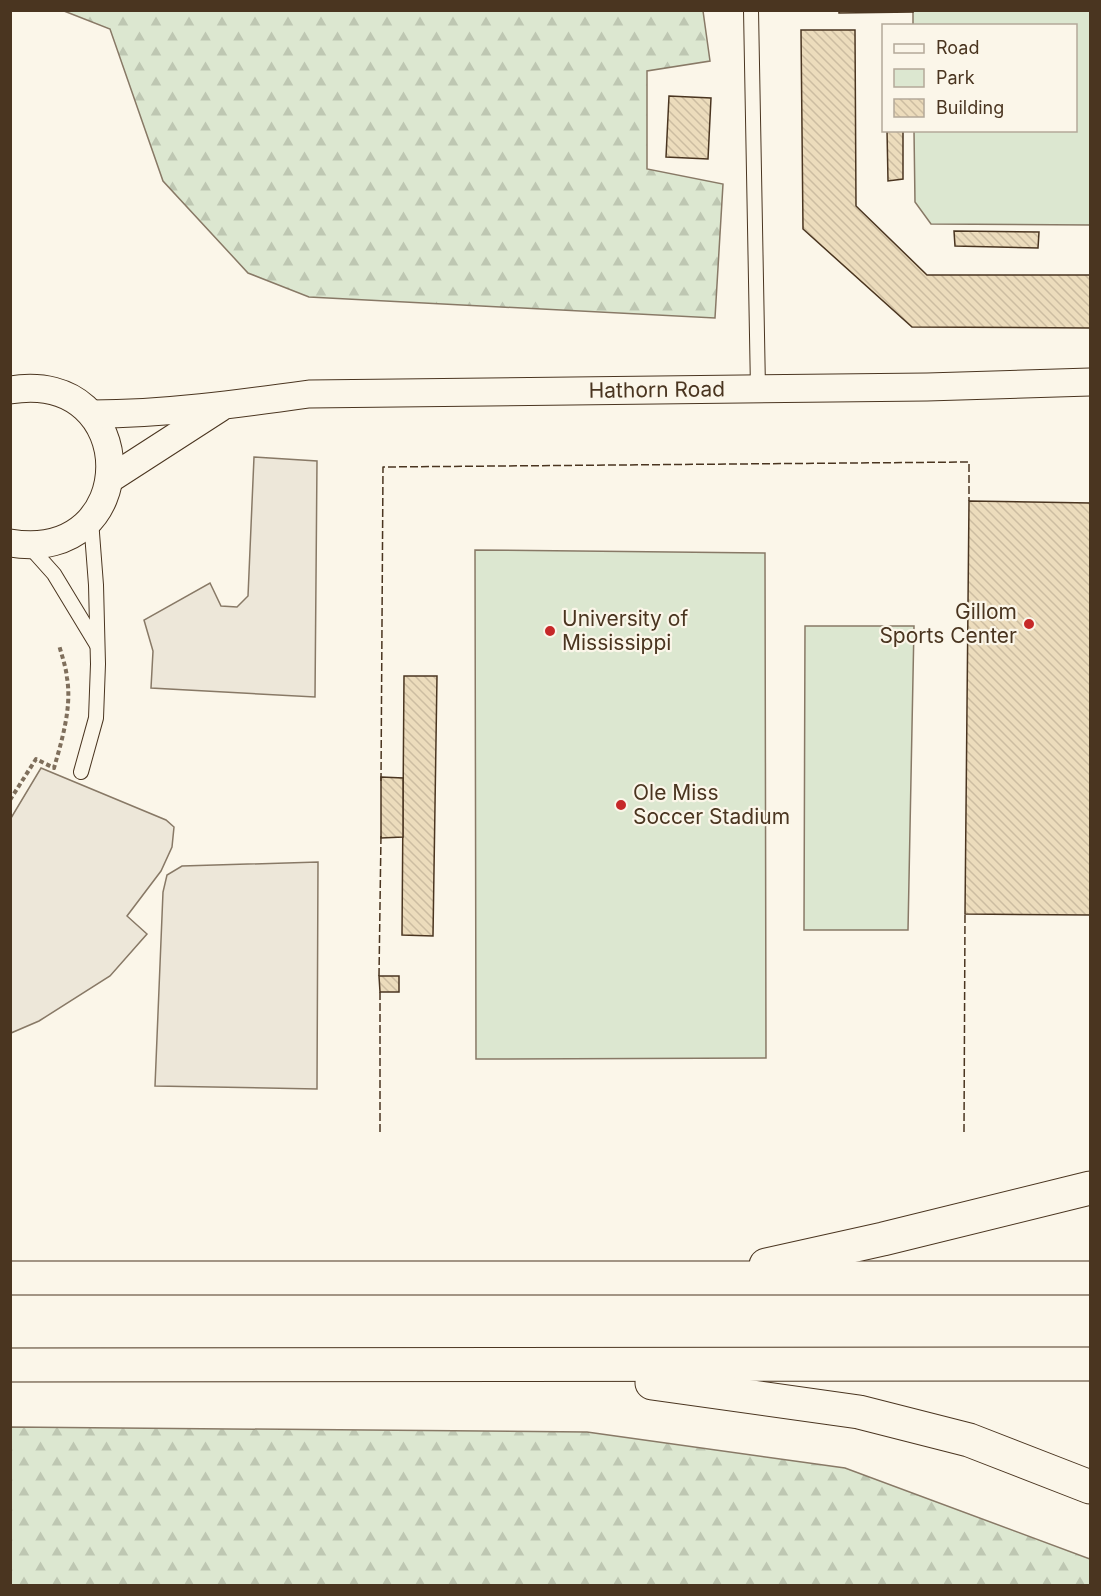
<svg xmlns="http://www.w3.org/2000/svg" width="1101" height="1596" viewBox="0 0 1101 1596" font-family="Inter,sans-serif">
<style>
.green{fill:#dce7d0;stroke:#887966;stroke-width:1.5}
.forest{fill:url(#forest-firs);stroke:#887966;stroke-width:1.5}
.parking{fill:#ede7d9;stroke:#887966;stroke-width:1.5}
.building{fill:url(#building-back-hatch);stroke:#4a3520;stroke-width:1.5}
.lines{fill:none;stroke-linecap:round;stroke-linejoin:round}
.service-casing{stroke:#4a3520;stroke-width:16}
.minor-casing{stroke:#4a3520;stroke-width:29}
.motorway-casing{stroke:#4a3520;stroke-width:35}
.path{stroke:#7f6f5c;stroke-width:4;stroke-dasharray:4.5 3;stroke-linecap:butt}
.service{stroke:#fbf6e9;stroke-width:14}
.minor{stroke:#fbf6e9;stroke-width:27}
.motorway{stroke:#fbf6e9;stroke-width:33}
.fence{stroke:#4a3520;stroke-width:1.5;stroke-dasharray:8 3;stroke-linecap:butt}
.poi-dot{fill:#c62828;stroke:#fbf6e9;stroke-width:2}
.labels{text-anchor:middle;stroke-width:4.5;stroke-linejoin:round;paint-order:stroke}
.street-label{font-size:21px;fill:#4a3520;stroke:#fbf6e9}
.poi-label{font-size:21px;fill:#4a3520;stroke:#fbf6e9;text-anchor:start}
</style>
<defs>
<pattern id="forest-firs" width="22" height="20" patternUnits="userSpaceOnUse" patternTransform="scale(1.5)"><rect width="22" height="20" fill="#dce7d0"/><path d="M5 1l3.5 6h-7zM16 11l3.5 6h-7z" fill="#bec7b2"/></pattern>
<pattern id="building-back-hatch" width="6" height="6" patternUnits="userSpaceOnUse" patternTransform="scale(1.5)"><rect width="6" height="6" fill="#ecdcbc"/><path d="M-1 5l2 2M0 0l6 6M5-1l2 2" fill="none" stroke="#ccbda1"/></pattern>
</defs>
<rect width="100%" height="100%" fill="#fbf6e9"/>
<g class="green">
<path d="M 913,11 L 1090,11 L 1090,225 L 931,224 L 915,202 L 914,131 L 1076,130 L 1076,26 L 913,25 Z"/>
<path d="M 475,550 L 765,553 L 766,1058 L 476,1059 Z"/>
<path d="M 805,626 L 914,626 L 908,930 L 804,930 Z"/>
</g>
<g class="forest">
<path d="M 64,11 L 703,11 L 710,61 L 647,71 L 647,169 L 723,184 L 715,318 L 309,297 L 248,273 L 163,181 L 110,29 Z"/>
<path d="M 11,1427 L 587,1432 L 845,1468 L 1090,1559 L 1090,1585 L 11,1585 Z"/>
</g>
<g class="parking">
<path d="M 254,457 L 317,461 L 315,697 L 151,688 L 153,651 L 144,620 L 210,583 L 221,606 L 237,607 L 248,596 Z"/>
<path d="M 41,768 L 166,820 L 174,827 L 172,847 L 161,871 L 127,916 L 147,934 L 110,976 L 39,1021 L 11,1033 L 11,818 Z"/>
<path d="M 318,862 L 317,1089 L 155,1086 L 163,892 L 167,875 L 182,866 Z"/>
</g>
<g class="building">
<path d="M 839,10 L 913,10 L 913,12 L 839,13 Z"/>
<path d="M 801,30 L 855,30 L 856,206 L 927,275 L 1090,275 L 1090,328 L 912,327 L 803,229 Z"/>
<path d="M 669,96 L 711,98 L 708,159 L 666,157 Z"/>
<path d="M 887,130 L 903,130 L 903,179 L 888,181 Z"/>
<path d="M 954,231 L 1039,232 L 1038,248 L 955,246 Z"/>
<path d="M 969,501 L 1090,503 L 1090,915 L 965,914 Z"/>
<path d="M 404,676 L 437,676 L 433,936 L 402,935 Z"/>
<path d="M 381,777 L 403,778 L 403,837 L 381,838 Z"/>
<path d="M 379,976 L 399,976 L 399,992 L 380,992 Z"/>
</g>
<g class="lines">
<g class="service-casing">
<g id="service">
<path d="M 751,10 L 758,389"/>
<path d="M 29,546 L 54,574 L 97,645"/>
<path d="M 81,772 L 96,718 L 98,664 L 96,585 L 91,520"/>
</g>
</g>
<g class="minor-casing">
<g id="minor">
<path d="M 10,390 C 143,368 143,565 10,543"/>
<path id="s1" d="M 92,414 C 165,414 237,404 309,394 L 927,387 L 1090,382"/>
<path d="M 110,479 L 220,408"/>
</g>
</g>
<g class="motorway-casing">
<g id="motorway">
<path d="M 766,1265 L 883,1239 L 1090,1188"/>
<path d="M 10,1278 L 1090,1278"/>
<path d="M 10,1365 L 1090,1364"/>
<path d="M 652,1383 L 859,1412 L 969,1440 L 1090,1487"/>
</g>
</g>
<path class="path" d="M 10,800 L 36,759 L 54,768 C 62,740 72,707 67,678 C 66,667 62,656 59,645"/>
<use href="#service" class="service"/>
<use href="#minor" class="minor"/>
<use href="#motorway" class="motorway"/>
<g class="fence">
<path d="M 381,781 L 383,467 L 969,462 L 969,501"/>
<path d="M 379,976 L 381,835"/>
<path d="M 380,992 L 380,1135"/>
<path d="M 964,1132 L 965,914"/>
</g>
</g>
<g class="poi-dot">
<circle cx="1029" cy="624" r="6"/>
<circle cx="550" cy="631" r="6"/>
<circle cx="621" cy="805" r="6"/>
</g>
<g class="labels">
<g class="street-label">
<text dy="7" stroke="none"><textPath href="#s1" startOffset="566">Hathorn Road</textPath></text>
</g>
<g class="poi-label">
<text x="1017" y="619" text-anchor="end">Gillom<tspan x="1017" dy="24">Sports Center</tspan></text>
<text x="562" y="626">University of<tspan x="562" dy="24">Mississippi</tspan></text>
<text x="633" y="800">Ole Miss<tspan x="633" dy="24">Soccer Stadium</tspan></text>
</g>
</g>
<rect width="1101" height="1596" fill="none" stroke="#4a3520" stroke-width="24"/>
<rect x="882" y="24" width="195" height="108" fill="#fbf6e9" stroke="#b4a999" stroke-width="1.5"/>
<rect x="894" y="44" width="30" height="9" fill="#fbf6e9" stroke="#b4a999" stroke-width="1.5"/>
<text x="936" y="54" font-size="18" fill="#4a3520">Road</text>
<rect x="894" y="69" width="30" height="18" fill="#dce7d0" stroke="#b4a999" stroke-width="1.5"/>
<text x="936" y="84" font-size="18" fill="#4a3520">Park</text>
<rect x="894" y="99" width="30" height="18" fill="url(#building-back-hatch)" stroke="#b4a999" stroke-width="1.5"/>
<text x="936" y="114" font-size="18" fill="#4a3520">Building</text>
</svg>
